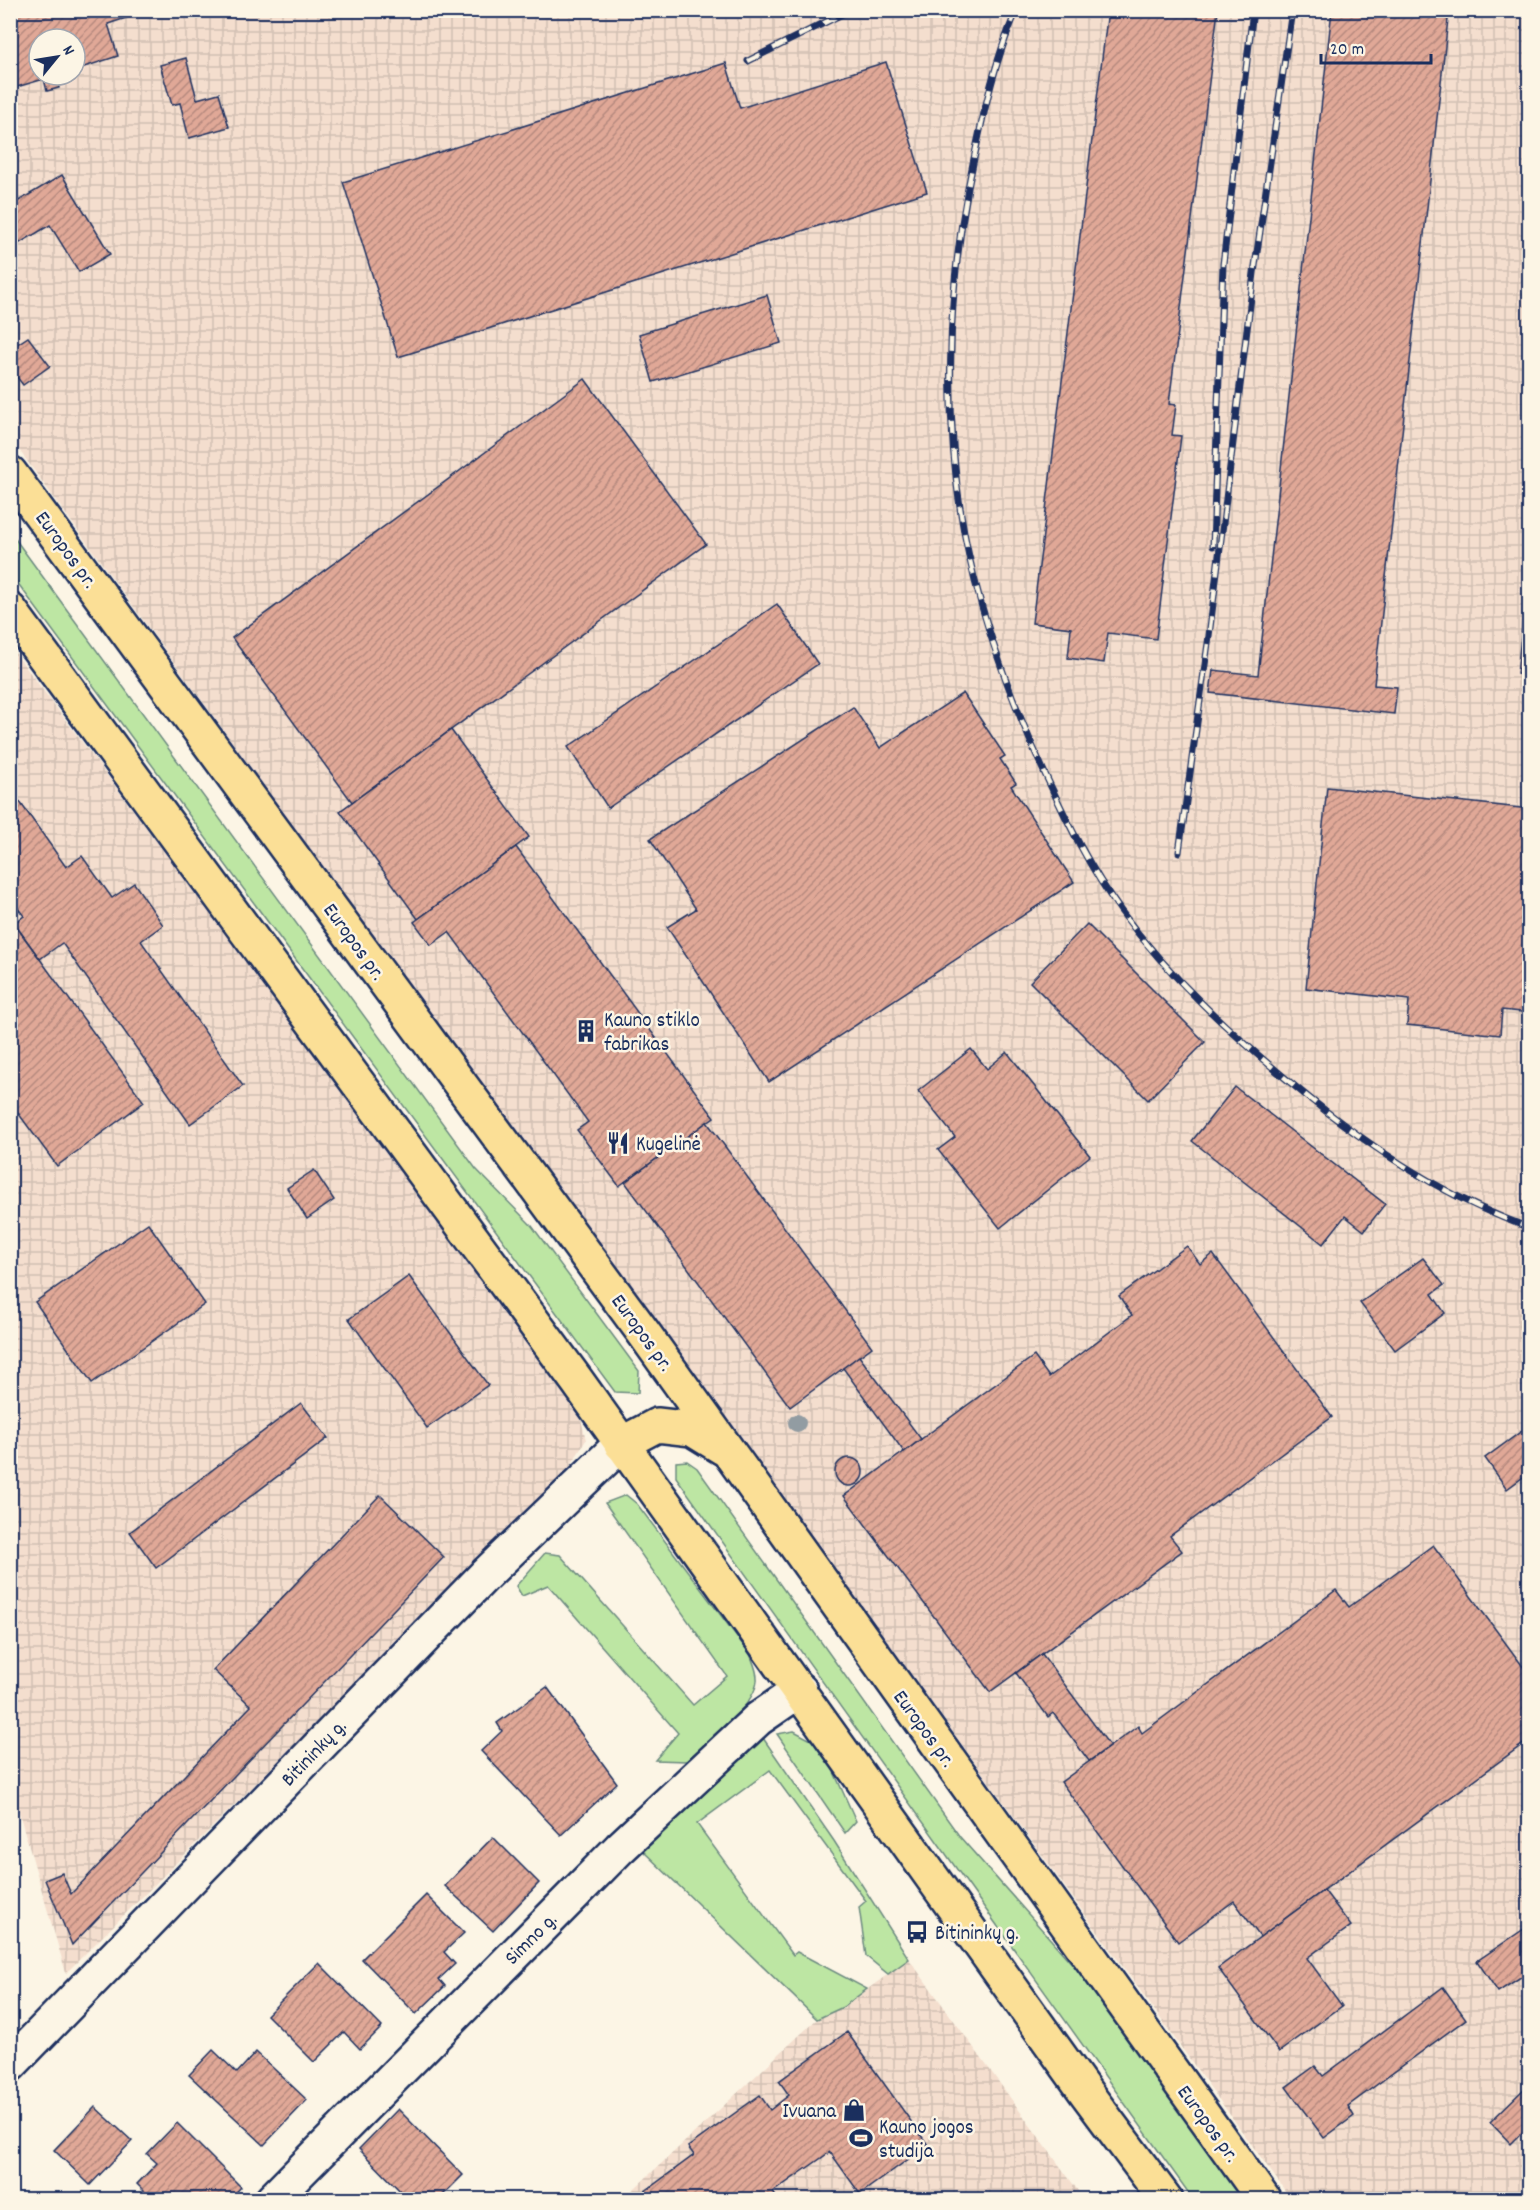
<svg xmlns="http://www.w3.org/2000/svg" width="1540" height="2210" viewBox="0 0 1540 2210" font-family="Dekko,sans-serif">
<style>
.industrial{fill:url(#industrial-grid);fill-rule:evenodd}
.grass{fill:#bde6a3;stroke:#6c8a80;stroke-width:1.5}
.building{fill:url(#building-hatch);stroke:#1b2f5e;stroke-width:1.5}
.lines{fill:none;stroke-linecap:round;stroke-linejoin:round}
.minor-casing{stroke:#1b2f5e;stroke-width:38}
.major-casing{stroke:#1b2f5e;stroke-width:38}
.minor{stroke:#fcf5e5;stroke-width:33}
.major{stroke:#fbdf96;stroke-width:33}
.rail-casing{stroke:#1b2f5e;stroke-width:7}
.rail{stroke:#fcf5e5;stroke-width:4.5;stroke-dasharray:14;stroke-linecap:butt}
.tree{fill:#929ca2}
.labels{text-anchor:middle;stroke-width:5;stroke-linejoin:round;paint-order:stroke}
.street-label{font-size:21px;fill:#1b2f5e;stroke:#fcf5e5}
.poi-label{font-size:21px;fill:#1b2f5e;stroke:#fcf5e5;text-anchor:start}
</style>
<defs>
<pattern id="industrial-grid" width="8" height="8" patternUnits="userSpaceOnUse" patternTransform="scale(1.5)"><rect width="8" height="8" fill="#f4dece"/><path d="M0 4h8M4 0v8" fill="none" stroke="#d1bfb3"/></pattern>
<pattern id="building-hatch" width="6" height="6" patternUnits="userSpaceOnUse" patternTransform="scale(1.5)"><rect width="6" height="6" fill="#e0a897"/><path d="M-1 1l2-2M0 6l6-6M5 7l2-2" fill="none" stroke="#b5897e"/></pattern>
</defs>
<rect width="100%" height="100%" fill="#fcf5e5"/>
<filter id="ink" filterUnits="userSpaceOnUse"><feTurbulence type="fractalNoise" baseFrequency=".0167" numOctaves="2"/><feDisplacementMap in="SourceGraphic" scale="12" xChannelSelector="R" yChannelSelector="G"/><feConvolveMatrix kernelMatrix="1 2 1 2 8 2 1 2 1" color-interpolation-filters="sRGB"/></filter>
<g filter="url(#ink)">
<g class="industrial">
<path d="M 10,11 L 1529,11 L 1529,2199 L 1291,2199 L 732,1427 L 11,439 ZM 39,39 L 75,39 L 75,75 L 39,75 Z"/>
<path d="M 10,646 L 278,1003 L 580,1415 L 586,1440 L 565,1475 L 66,1973 L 10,1782 Z"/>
<path d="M 909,1959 L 1084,2199 L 622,2200 L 817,2019 L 843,2007 Z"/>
</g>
<g class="grass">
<path d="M 10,532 L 476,1169 L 532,1226 L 639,1371 L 638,1393 L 615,1392 L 11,574 Z"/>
<path d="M 687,1461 L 697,1468 L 960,1837 L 1090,1984 L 1242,2199 L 1193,2199 L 676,1477 L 676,1462 Z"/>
<path d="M 626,1495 L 637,1504 L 750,1654 C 753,1662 758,1672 757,1681 C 754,1708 707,1742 687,1761 L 655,1760 L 678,1733 L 548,1585 L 522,1596 L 516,1586 L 545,1553 L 560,1555 L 693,1705 L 727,1676 L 605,1503 Z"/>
<path d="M 794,1731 L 815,1742 L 825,1752 L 856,1821 L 845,1833 L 777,1734 Z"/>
<path d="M 763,1738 L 834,1841 L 909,1959 L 888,1974 L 866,1956 L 859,1907 L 866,1901 L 770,1770 L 697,1824 L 793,1955 L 797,1952 L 867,1989 L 843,2007 L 817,2019 L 643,1851 L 755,1741 Z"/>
</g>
<g class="building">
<path d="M 150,10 L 108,24 L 118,56 L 75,70 L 75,39 L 39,39 L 39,75 L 57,75 L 59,88 L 47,91 L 44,79 L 10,89 L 10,11 Z"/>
<path d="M 1108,10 L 1218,10 L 1169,404 L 1176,405 L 1172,435 L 1181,436 L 1156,639 L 1108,633 L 1104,663 L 1068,658 L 1071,628 L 1032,623 Z"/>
<path d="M 1332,10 L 1449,10 L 1374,685 L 1397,687 L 1394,714 L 1210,693 L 1213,670 L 1258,675 Z"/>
<path d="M 186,58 L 197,99 L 219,93 L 229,127 L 189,138 L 180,103 L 172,105 L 160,65 Z"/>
<path d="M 886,62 L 927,192 L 398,357 L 343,182 L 726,63 L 740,108 Z"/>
<path d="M 62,175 L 110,254 L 79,272 L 50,225 L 13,247 L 10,244 L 10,206 Z"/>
<path d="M 767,295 L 781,343 L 653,382 L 639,334 Z"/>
<path d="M 28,337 L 50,366 L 23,385 L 10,368 L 10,349 Z"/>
<path d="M 585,379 L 706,544 L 352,802 L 232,638 Z"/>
<path d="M 1530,551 L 1530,676 L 1517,674 Z"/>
<path d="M 777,604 L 818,664 L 608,808 L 568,747 Z"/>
<path d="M 963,693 L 1005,756 L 1000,759 L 1016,783 L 1011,786 L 1074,882 L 769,1082 L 667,927 L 696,909 L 650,839 L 853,707 L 880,748 Z"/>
<path d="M 451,730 L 529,837 L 418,919 L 340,811 Z"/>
<path d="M 1327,787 L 1530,809 L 1530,1013 L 1502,1010 L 1500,1035 L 1407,1025 L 1409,1000 L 1306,988 Z"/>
<path d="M 10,788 L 66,867 L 82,856 L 112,898 L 134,883 L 163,925 L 141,941 L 243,1086 L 190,1124 L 62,943 L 40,959 L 14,923 L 24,916 L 10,898 Z"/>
<path d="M 516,847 L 714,1117 L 619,1186 L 577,1130 L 588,1122 L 449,932 L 431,945 L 414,922 Z"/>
<path d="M 10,918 L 144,1102 L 57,1166 L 10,1102 Z"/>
<path d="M 1087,924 L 1205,1042 L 1148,1100 L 1030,982 Z"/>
<path d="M 971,1049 L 987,1069 L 1007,1052 L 1090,1156 L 1000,1228 L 938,1150 L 955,1137 L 918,1091 Z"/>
<path d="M 1235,1087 L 1385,1204 L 1364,1231 L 1345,1216 L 1323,1244 L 1192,1141 Z"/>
<path d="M 707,1122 L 872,1347 L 790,1407 L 625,1182 Z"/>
<path d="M 314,1170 L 334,1200 L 307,1219 L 287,1188 Z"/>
<path d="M 148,1223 L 205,1304 L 92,1383 L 35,1302 Z"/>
<path d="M 1187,1246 L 1200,1264 L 1213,1254 L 1332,1417 L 1170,1536 L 1182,1551 L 990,1692 L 844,1496 L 1034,1356 L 1049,1377 L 1132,1315 L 1119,1296 Z"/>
<path d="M 1423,1258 L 1444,1285 L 1432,1294 L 1445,1313 L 1395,1350 L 1360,1303 Z"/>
<path d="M 409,1276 L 488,1385 L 427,1428 L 349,1319 Z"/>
<path d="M 859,1356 L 921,1439 L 904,1452 L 843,1368 Z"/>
<path d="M 301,1403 L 328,1438 L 156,1568 L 130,1532 Z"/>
<path d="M 1530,1425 L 1530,1472 L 1507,1489 L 1485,1458 Z"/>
<circle cx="849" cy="1472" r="14"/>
<path d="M 380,1495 L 444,1557 L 72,1945 L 45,1880 L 62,1873 L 71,1894 L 251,1706 L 213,1670 Z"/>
<path d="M 1433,1545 L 1530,1676 L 1530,1739 L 1260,1937 L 1234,1901 L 1178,1942 L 1061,1782 L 1138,1726 L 1142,1733 L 1336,1590 L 1349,1607 Z"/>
<path d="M 1042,1654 L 1110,1746 L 1089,1761 L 1053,1713 L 1048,1717 L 1016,1673 Z"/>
<path d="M 547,1687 L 617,1783 L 561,1835 L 481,1751 L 502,1731 L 497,1723 Z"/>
<path d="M 493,1837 L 539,1883 L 493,1931 L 445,1886 Z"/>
<path d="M 1324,1890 L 1351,1926 L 1307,1958 L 1342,2006 L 1279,2052 L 1218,1968 Z"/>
<path d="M 426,1895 L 464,1933 L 444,1952 L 455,1964 L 439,1979 L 445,1986 L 416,2014 L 362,1959 Z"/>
<path d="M 1524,1929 L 1530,1937 L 1530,1971 L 1498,1992 L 1477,1961 Z"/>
<path d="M 319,1963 L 382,2027 L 360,2049 L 344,2032 L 314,2062 L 267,2015 Z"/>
<path d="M 1443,1987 L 1466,2019 L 1348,2106 L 1354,2116 L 1324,2138 L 1286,2087 L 1315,2066 L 1323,2076 Z"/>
<path d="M 847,2032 L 928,2145 L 860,2194 L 830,2152 L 773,2192 L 778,2200 L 633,2200 L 694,2155 L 688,2147 L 760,2095 L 770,2110 L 789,2095 L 779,2081 Z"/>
<path d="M 213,2050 L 237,2073 L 256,2052 L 307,2100 L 264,2145 L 189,2075 Z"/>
<path d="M 1530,2083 L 1530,2125 L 1511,2144 L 1490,2122 Z"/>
<path d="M 95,2107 L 132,2141 L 90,2185 L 54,2150 Z"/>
<path d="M 398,2109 L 463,2175 L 438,2200 L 409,2200 L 359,2149 Z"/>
<path d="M 177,2123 L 241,2187 L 229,2200 L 153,2200 L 137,2184 L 157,2163 L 147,2154 Z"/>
</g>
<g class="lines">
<g class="minor-casing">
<g id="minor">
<path d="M 10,2065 L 484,1576 L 621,1444"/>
<path d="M 272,2200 L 620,1848 L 758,1719 L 800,1690"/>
</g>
</g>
<g class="major-casing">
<g id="major">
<path d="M 10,473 L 643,1332 L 1264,2200"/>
<path d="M 10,610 L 577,1381 L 1087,2094 L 1166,2200"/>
<path d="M 621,1444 L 657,1425 L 692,1429 L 723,1448"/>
</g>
</g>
<use href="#minor" class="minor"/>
<use href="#major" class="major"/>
<g class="rail-casing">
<g id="rail">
<path d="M 1017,10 C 993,62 979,133 968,188 C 947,299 944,421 964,532 C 980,616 1010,698 1046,776 C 1068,823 1090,869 1121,911 C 1170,978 1233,1035 1297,1088 C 1366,1145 1445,1198 1530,1228"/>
<path d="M 748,61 L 850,10"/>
<path d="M 1213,546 L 1223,264 L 1253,10"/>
<path d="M 1179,852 L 1209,636 L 1254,273 L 1292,10"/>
</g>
</g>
<use href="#rail" class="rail"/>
</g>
<circle class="tree" cx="797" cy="1423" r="9"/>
</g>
<defs>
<g id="building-bare" transform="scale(1.8)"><path d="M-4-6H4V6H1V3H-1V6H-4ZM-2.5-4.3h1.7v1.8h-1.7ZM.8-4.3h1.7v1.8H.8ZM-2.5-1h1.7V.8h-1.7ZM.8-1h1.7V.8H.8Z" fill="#1b2f5e" stroke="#fcf5e5" stroke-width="2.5" paint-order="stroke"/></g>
<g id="restaurant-bare" transform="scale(1.8)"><path d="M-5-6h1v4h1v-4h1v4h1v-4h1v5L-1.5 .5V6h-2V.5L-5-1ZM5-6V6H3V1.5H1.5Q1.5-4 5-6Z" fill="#1b2f5e" stroke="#fcf5e5" stroke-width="2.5" paint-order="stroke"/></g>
<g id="bus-bare" transform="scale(1.8)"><path d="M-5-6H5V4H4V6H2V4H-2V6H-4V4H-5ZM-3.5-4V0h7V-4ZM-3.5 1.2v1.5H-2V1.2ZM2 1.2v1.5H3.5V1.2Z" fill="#1b2f5e" stroke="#fcf5e5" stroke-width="2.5" paint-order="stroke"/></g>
<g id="shop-bare" transform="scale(1.8)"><path d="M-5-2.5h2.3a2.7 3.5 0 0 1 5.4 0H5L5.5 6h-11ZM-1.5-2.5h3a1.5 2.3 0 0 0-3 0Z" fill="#1b2f5e" stroke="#fcf5e5" stroke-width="2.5" paint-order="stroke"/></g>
<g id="stadium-bare" transform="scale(1.8)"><path d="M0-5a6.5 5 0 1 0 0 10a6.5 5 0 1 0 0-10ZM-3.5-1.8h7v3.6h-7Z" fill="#1b2f5e" stroke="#fcf5e5" stroke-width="2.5" paint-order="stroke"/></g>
</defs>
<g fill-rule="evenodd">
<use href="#building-bare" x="586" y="1031"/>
<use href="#restaurant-bare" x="618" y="1143"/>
<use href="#bus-bare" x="917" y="1932"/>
<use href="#shop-bare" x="854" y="2110"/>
<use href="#stadium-bare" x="861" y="2138"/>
</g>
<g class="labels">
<g class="street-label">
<text transform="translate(67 549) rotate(54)" y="7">Europos pr.</text>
<text transform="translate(355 941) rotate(54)" y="7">Europos pr.</text>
<text transform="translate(643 1332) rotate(54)" y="7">Europos pr.</text>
<text transform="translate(925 1728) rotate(54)" y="7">Europos pr.</text>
<text transform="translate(313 1752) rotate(-46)" y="7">Bitininkų g.</text>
<text transform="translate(530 1938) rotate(-45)" y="7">Simno g.</text>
<text transform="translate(1209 2123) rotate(54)" y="7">Europos pr.</text>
</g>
<g class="poi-label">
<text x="604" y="1026">Kauno stiklo<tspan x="604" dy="24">fabrikas</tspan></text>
<text x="636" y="1150">Kugelinė</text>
<text x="935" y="1939">Bitininkų g.</text>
<text x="836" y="2117" text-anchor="end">Ivuana</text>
<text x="879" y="2133">Kauno jogos<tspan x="879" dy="24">studija</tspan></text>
</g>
</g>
<rect width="1540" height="2210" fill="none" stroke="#fcf5e5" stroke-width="36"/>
<rect x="18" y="18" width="1504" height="2174" fill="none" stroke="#1b2f5e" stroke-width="2" filter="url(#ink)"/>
<g transform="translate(57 57) rotate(60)"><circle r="28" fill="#fcf5e5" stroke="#a2a6af" stroke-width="1.5"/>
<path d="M0-4.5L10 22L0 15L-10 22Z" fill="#1b2f5e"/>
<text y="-9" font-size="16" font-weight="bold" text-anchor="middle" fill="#1b2f5e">N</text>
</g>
<path d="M1321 54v9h110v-9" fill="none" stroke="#1b2f5e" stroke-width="3"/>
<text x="1330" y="54" font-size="18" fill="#1b2f5e" stroke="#fcf5e5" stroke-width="4.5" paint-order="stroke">20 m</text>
</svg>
